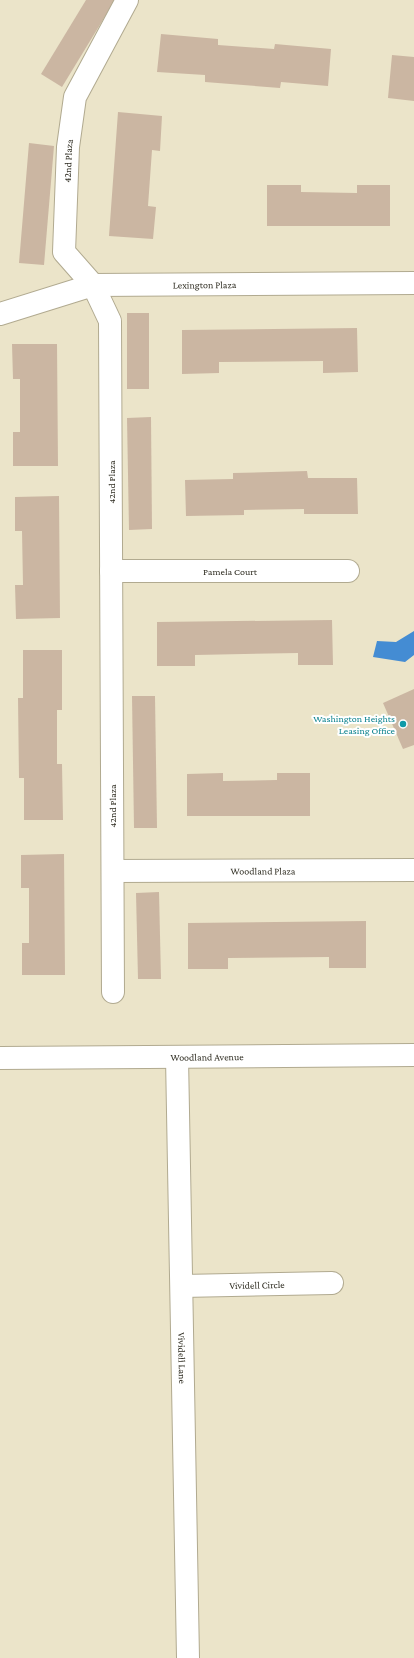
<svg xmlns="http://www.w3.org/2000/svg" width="414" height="1658" viewBox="0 0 414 1658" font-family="'Crimson Pro',serif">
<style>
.water{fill:#448cd3}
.building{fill:#cbb6a2}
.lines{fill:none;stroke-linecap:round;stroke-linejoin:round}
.minor-casing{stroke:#b1aa90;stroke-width:24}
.minor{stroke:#fff;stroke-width:22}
.culture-dot{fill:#0f9aa8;stroke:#fff;stroke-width:1.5}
.labels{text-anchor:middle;stroke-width:4;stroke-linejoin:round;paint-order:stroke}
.street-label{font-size:10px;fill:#302e23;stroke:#fff}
.culture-label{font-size:10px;fill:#0d838f;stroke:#fff;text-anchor:end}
</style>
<rect width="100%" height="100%" fill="#ebe4c9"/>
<path class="water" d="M 414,631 L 414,655 L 405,662 L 373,657 L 377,641 L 396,642 Z"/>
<g class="building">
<path d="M 86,0 L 115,0 L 62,87 L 41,74 Z"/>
<path d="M 161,34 L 218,39 L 218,45 L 274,49 L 275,44 L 331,49 L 328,86 L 281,82 L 280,88 L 205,82 L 205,75 L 157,72 Z"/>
<path d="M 392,55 L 414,57 L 414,101 L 388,98 Z"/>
<path d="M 118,112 L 162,116 L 160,151 L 152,150 L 148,206 L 156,207 L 153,239 L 109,236 Z"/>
<path d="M 29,143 L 54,146 L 44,265 L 19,263 Z"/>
<path d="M 267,185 L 301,185 L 301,192 L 357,193 L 357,185 L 390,185 L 390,226 L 267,226 Z"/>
<rect x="127" y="313" width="22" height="76"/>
<path d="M 357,328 L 358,372 L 323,373 L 323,361 L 219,362 L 219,373 L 182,374 L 182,330 Z"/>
<path d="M 12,344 L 57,344 L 58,466 L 13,466 L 13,432 L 20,432 L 20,379 L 13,379 Z"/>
<path d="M 151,417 L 152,529 L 129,530 L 127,418 Z"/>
<path d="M 307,471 L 308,478 L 357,478 L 358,514 L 304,514 L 304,509 L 244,510 L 244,515 L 186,516 L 185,480 L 233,479 L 233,473 Z"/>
<path d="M 59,496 L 60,618 L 16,619 L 15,585 L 23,585 L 22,531 L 15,531 L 15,497 Z"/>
<path d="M 332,620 L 333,665 L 298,665 L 298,653 L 195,655 L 195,666 L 157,666 L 157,622 Z"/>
<path d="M 23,650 L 62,650 L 62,710 L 57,710 L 57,764 L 62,764 L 63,820 L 24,820 L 24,778 L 19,778 L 18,698 L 23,698 Z"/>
<path d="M 414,689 L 414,745 L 403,749 L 383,703 Z"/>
<path d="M 132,696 L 155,696 L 157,828 L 134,828 Z"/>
<path d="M 223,773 L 223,781 L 277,780 L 277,773 L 310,773 L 310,816 L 187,816 L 187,774 Z"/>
<path d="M 64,854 L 65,975 L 22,975 L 22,943 L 29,943 L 29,888 L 21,888 L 21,855 Z"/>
<path d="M 159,892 L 161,979 L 138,979 L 136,893 Z"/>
<path d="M 366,921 L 366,968 L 329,968 L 329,957 L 228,958 L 228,969 L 188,969 L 188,923 Z"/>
</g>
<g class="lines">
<g class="minor-casing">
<g id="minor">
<path id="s1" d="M 0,314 L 93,285 L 414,283"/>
<path id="s2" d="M 111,571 L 348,571"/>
<path id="s3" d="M 113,871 L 414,870"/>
<path id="s4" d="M 113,992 L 110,321 L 93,285 L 64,252 L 68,147 L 75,97 L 127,0"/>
<path id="s5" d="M 177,1057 L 188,1658"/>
<path id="s6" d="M 0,1058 L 414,1055"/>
<path id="s7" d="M 182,1286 L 332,1283"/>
</g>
</g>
<use href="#minor" class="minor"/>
</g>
<circle class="culture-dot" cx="403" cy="724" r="4"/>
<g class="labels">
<g class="street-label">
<text dy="4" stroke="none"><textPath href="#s4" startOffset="846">42nd Plaza</textPath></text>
<text dy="4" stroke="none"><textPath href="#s1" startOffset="209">Lexington Plaza</textPath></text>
<text transform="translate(111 482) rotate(-90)" y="4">42nd Plaza</text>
<text dy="4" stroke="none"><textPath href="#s2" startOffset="119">Pamela Court</textPath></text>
<text transform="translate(112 806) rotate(-90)" y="4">42nd Plaza</text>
<text dy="4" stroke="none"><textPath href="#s3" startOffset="150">Woodland Plaza</textPath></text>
<text dy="4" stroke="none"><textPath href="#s6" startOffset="207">Woodland Avenue</textPath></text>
<text dy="4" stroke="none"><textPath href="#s7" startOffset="75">Vividell Circle</textPath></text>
<text dy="4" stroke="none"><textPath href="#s5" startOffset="301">Vividell Lane</textPath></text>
</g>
<g class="culture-label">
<text x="395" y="722">Washington Heights<tspan x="395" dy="12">Leasing Office</tspan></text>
</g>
</g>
</svg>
